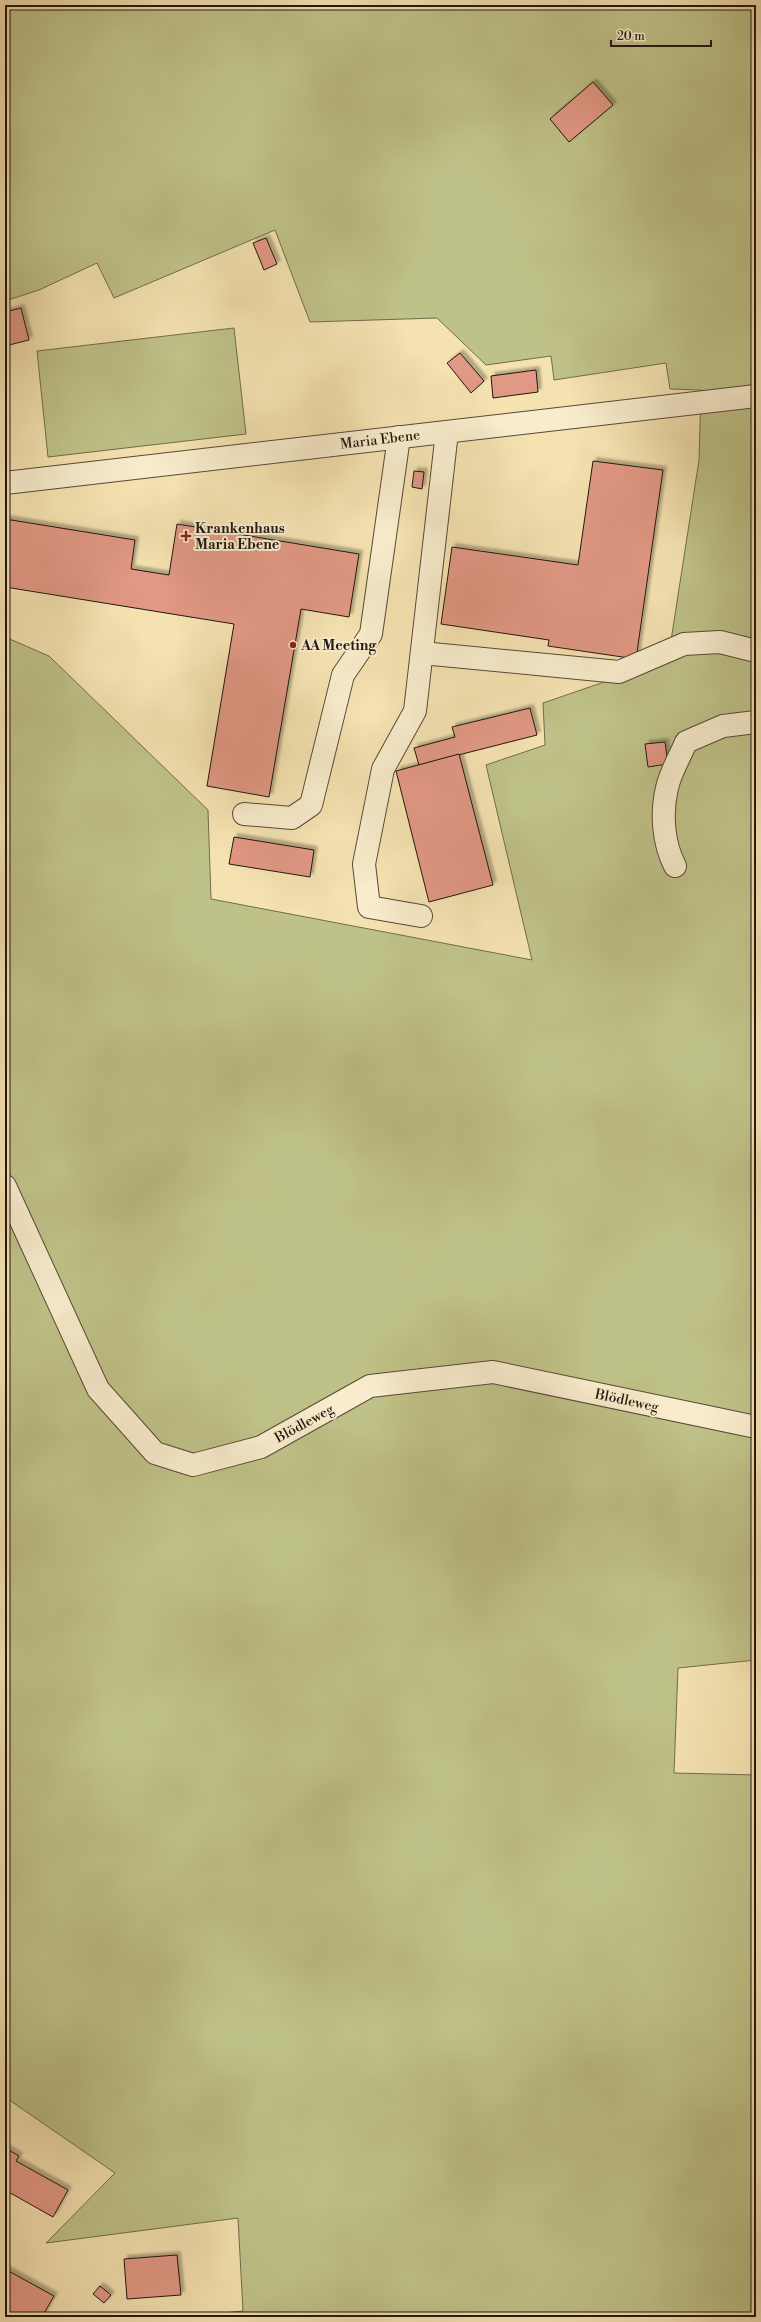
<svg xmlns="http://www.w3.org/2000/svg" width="761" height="2322" viewBox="0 0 761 2322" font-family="'Libre Bodoni',serif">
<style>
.green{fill:#bfc288;stroke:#716c4c}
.building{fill:#e19884;stroke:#231611;filter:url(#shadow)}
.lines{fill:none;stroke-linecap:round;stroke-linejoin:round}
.minor-casing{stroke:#574939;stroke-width:24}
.minor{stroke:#f8eccc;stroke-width:22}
.poi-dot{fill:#8f2418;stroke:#f8eccc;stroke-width:1.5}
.labels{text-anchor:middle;stroke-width:4;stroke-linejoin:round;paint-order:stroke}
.street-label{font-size:14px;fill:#231611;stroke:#f8eccc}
.poi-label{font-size:14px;font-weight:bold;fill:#231611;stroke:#f8eccc;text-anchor:start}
</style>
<defs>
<filter id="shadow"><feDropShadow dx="3.5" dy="-3.5" stdDeviation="1" flood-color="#0004"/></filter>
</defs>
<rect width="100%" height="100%" fill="#f4e2b0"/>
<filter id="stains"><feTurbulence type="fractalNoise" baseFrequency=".005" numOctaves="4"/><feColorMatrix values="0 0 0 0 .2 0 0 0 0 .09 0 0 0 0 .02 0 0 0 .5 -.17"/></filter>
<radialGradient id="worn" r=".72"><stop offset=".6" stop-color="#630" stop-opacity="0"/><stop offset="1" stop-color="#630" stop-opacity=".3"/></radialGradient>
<g class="green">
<path d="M 5,5 L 756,5 L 756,1660 L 678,1668 L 674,1773 L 756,1775 L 756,2317 L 183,2317 L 243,2311 L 238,2218 L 46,2243 L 115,2173 L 5,2097 L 5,637 L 49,656 L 208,810 L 211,899 L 532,960 L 486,765 L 545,745 L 543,703 L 668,660 L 699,460 L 701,390 L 670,389 L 666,363 L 554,380 L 551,356 L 486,365 L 437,318 L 310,322 L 275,230 L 114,298 L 97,263 L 39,290 L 5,301 Z"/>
<path d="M 234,328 L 246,434 L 48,457 L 37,351 Z"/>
</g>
<g class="building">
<path d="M 593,82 L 613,105 L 569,142 L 550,119 Z"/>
<path d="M 266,238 L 277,264 L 264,270 L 253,243 Z"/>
<path d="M 21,308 L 29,340 L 9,345 L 5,329 L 5,312 Z"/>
<path d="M 5,329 L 9,345 L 5,346 Z"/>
<path d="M 460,353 L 484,381 L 471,393 L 447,363 Z"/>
<path d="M 536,370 L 538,392 L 493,398 L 491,376 Z"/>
<path d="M 593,461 L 663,470 L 636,659 L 548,646 L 549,640 L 441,624 L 452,547 L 578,565 Z"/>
<path d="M 414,471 L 424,472 L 422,489 L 412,487 Z"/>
<path d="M 5,519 L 135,540 L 131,569 L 169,575 L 177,524 L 359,554 L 349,617 L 301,609 L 269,797 L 207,786 L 234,624 L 5,587 Z"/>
<path d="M 530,708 L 537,735 L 419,765 L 414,748 L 455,737 L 452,727 Z"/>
<path d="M 665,742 L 668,764 L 648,767 L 645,744 Z"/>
<path d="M 459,754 L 493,885 L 429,902 L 396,771 Z"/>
<path d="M 234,837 L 314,850 L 310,877 L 229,864 Z"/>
<path d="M 5,2148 L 19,2156 L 16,2161 L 68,2190 L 53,2217 L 5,2190 Z"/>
<path d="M 177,2255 L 181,2295 L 127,2299 L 124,2259 Z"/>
<path d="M 5,2269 L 54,2296 L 42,2317 L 5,2317 Z"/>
<path d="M 100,2286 L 111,2295 L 104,2303 L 93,2294 Z"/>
</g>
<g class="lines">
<g class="minor-casing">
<g id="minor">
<path d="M 5,483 L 756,396"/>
<path d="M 422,653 L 619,672 L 684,644 L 720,642 L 756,651"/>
<path d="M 244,814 L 292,818 L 311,805 L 343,675 L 371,634 L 399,437"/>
<path d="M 675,866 C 663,843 661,813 667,788 C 670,773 680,757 686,742 L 723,726 L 756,722"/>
<path d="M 421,916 L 369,907 L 364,864 L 383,769 L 415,711 L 447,432"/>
<path d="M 5,1186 L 98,1389 L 155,1453 L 193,1465 L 261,1447 L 370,1386 L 493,1372 L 756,1427"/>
</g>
</g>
<use href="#minor" class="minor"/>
</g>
<g class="poi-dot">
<path d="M184 530h4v4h4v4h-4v4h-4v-4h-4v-4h4z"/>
<circle cx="293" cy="645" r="4"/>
</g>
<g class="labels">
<g class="street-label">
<text transform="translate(380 439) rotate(-7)" y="5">Maria Ebene</text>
<text transform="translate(627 1400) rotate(12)" y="5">Blödleweg</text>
<text transform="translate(304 1423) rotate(-29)" y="5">Blödleweg</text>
</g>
<g class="poi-label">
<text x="195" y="533">Krankenhaus<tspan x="195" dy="16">Maria Ebene</tspan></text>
<text x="301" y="650">AA Meeting</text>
</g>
</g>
<rect width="761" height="2322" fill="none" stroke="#f4e2b0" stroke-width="20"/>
<rect x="6" y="6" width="749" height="2310" fill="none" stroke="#231611" stroke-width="2"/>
<rect x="10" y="10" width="741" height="2302" fill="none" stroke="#231611"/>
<path d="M611 40v6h100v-6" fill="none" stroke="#231611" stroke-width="2"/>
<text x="617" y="40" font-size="12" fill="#231611" stroke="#f8eccc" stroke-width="3" paint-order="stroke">20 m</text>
<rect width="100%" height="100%" filter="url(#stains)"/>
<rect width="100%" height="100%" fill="url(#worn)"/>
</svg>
